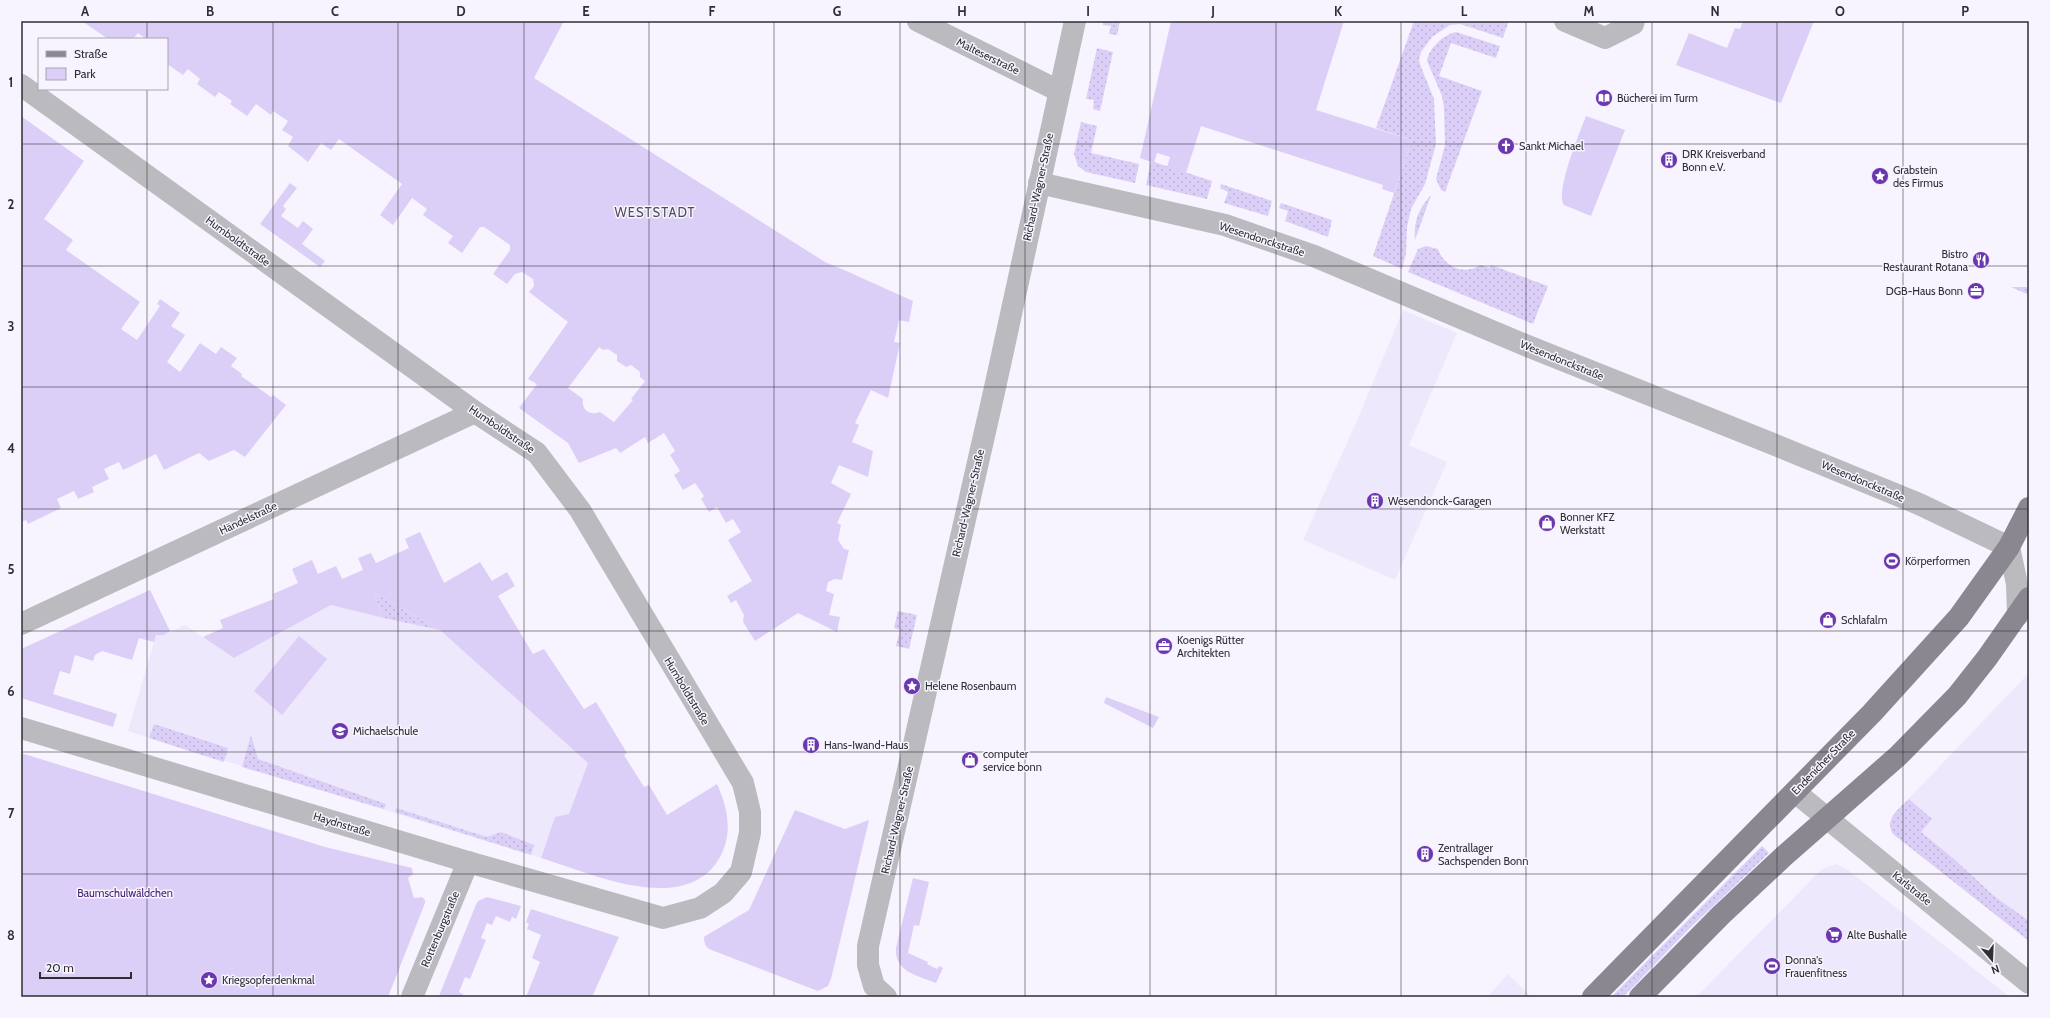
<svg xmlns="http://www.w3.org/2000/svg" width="2050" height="1018" viewBox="0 0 2050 1018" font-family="Cabin,sans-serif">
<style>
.built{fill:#eee8fc}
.grass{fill:url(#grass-dots)}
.green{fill:#dbcff8;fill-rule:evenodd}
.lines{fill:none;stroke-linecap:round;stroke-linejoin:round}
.minor{stroke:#bbbabf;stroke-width:22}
.primary{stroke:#8a8791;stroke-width:22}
.grid{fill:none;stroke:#2f2e33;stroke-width:1;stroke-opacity:0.55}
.labels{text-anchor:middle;stroke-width:3;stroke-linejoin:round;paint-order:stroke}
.street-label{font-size:11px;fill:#2f2e33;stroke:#f7f4ff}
.poi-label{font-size:11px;fill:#2f2e33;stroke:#f7f4ff;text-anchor:start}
.park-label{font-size:11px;fill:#431a76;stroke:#f7f4ff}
.quarter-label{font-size:13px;letter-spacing:1px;fill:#504d57;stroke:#f7f4ff}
.neatline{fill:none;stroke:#2f2e33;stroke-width:1.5}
.grid-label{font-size:13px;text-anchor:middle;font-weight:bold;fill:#2f2e33}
</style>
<defs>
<pattern id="grass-dots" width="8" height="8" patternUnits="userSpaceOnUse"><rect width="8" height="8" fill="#dbcff8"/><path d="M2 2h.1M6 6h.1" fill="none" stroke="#bcb2d5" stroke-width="1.8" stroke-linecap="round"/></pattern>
</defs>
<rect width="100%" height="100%" fill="#f7f4ff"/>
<g class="built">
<path d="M 1403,310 L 1457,333 L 1409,445 L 1447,462 L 1395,580 L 1303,540 L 1356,423 Z"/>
<path d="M 331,605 L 440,630 L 589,763 L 569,814 L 555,818 L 541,858 L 128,731 L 156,635 L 164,635 L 185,625 L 234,658 Z"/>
<path d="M 2029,673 L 2029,941 L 1893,834 L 1889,823 L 1895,813 Z"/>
<path d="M 1836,864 L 1848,870 L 2010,997 L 1696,997 L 1822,869 Z"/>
<path d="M 1508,974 L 1531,997 L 1487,997 Z"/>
</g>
<g class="grass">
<path d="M 1103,21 L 1120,21 L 1117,35 L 1109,34 L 1111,26 L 1103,25 Z"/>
<path d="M 1414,21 L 1503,21 L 1508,23 L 1503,38 L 1460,24 L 1450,25 L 1432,37 L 1421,52 L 1419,60 L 1421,67 L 1434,99 L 1436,144 L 1425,184 L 1411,209 L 1407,227 L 1406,253 L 1402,269 L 1373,256 L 1412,140 L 1376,128 Z"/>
<path d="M 1456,32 L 1500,46 L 1496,58 L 1451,43 L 1439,76 L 1482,91 L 1445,192 L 1441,190 L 1436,179 L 1445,145 L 1444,108 L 1442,96 L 1427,61 C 1429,48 1443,35 1456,32 Z"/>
<path d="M 1097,48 L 1113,52 L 1100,111 L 1093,109 L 1094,100 L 1086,99 Z"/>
<path d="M 1081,122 L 1097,126 L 1091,153 L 1139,164 L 1135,183 L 1086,172 L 1078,166 L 1074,154 Z"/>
<path d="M 1151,161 L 1212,181 L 1207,199 L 1146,185 Z"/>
<path d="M 1221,184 L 1272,201 L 1268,216 L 1224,203 L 1228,192 L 1220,188 Z"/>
<path d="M 1431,195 L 1415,240 C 1413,222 1419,208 1431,195 Z"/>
<path d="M 1281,203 L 1332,220 L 1328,237 L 1285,221 L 1288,211 L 1279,208 Z"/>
<path d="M 1426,246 L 1438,249 C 1444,267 1464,276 1480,265 L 1490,268 L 1491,265 L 1548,286 L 1533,324 L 1408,272 L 1418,249 Z"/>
<path d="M 2011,287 L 2029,287 L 2029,295 Z"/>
<path d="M 373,592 L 440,630 L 384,618 Z"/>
<path d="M 898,611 L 917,615 L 909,649 L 896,646 L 900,630 L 894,628 Z"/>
<path d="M 154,724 L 228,748 L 224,762 L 149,738 Z"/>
<path d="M 251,735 L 258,759 L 386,804 L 384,809 L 242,767 Z"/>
<path d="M 1909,799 L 1932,819 L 1921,832 L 1954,859 L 1994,896 L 2029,921 L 2029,941 L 1893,834 C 1884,819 1899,809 1909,799 Z"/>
<path d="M 396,808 L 487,837 L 501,832 L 534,845 L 531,855 L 395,812 Z"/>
<path d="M 1762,846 L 1769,853 L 1690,928 L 1623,997 L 1611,997 Z"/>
</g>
<g class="green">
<path d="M 82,21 L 564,21 L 534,78 L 825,262 C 855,274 883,288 913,301 L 909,322 L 899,320 L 894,342 L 900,343 L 888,398 L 871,390 L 855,423 L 859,425 L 852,442 L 873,451 L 868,477 L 839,465 L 831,483 L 851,494 L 837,523 L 841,525 L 838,540 L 844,549 L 849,550 L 842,580 L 835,579 L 828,582 L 826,591 L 834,594 L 829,615 L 840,617 L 837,632 L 798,613 L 755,641 L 743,622 L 744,615 L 736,600 L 731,603 L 727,596 L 752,581 L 728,540 L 741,532 L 733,519 L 726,523 L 717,507 L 709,512 L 701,499 L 704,496 L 695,483 L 683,490 L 674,475 L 680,471 L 670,455 L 675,451 L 664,433 L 648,443 L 645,437 L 620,453 L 616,448 L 579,463 L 568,443 L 519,408 L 537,384 L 528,379 L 568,322 L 529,292 L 534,286 L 533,279 L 522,272 L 515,274 L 507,284 L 493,274 L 510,250 L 510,245 L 484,227 L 480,227 L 462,253 L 448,243 L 453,236 L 423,215 L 427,209 L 412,198 L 393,225 L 380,215 L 402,184 L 339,139 L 331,150 L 321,143 L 308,162 L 288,146 L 293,137 L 282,130 L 288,121 L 273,111 L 271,115 L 256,104 L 247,116 L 230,104 L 232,101 L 219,92 L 215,97 L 197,84 L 200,79 L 188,69 L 183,75 L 167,64 L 167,39 L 146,39 L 138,33 L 133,39 L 108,39 ZM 599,347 L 603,350 L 608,349 L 617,355 L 617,361 L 626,367 L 631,365 L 640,372 L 640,377 L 645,381 L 631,399 L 633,400 L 614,422 L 600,412 C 590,416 581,410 583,399 L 568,388 Z"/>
<path d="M 1171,21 L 1344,21 L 1316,110 L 1412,140 L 1394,193 L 1382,189 L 1383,185 L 1201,126 L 1186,173 L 1167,167 L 1170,157 L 1157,153 L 1154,163 L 1140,158 Z"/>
<path d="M 1743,21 L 1814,21 L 1781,103 L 1676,65 L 1689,33 L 1727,48 L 1735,28 L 1740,29 Z"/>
<path d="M 21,116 L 84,161 L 44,219 L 73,240 L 66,250 L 140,302 L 121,329 L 137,340 L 160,306 L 157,304 L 160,299 L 180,313 L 171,326 L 185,335 L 167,362 L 180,372 L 200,343 L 216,354 L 221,347 L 237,358 L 231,366 L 242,374 L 241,376 L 271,397 L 273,395 L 286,405 L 245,457 L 234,450 L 209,461 L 199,453 L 164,470 L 156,454 L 123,470 L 119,462 L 104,469 L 109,479 L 92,487 L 94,492 L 78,499 L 74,491 L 57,499 L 61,508 L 28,524 L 26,520 L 21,522 Z"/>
<path d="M 1586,116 L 1625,130 L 1591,216 L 1564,205 C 1555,191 1580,132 1586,116 Z"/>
<path d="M 290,183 L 297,188 L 283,206 L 286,209 L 281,216 L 298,228 L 303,221 L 313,229 L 302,244 L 325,261 L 320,267 L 260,224 Z"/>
<path d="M 420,532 L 444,583 L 480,562 L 492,581 L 507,572 L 515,586 L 498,596 L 533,654 L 544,649 L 584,709 L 596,702 L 627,753 L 624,755 L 644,787 L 649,785 L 667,815 L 717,784 C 728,808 733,833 720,857 C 686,918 590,873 541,858 L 555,817 L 569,814 L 588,763 L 440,630 L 373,592 L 384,618 L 331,605 L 234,658 L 203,637 L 223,628 L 220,620 L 274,599 L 273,594 L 298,583 L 292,569 L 312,560 L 318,574 L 336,566 L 342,579 L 363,570 L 358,558 L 371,553 L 376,563 L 409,548 L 405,539 Z"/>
<path d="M 150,590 L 170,631 L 164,635 L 156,635 L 154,642 L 139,638 L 132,660 L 102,651 L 95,655 L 93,661 L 75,655 L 70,674 L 60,671 L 53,694 L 117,714 L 113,727 L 21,698 L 21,649 Z"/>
<path d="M 299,636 L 327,659 L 282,715 L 254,691 Z"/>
<path d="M 1106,697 L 1159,717 L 1153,728 L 1104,703 Z"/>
<path d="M 21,753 L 325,847 L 412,868 L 413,874 L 408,878 L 414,898 L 422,897 L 425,900 L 425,903 L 388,997 L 21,997 Z"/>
<path d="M 795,810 L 845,829 L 869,820 L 831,979 L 828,986 L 818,991 L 709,949 C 705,946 704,942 704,937 L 707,935 L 749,910 Z"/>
<path d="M 913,878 L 929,882 L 919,926 L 914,925 L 908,953 L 928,962 L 927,964 L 937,969 L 939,966 L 943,968 L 936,983 C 919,976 894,972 896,948 Z"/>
<path d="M 487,897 L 521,906 L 516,919 L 512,917 L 510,922 L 496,916 L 492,925 L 487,923 L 481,938 L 486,940 L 470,979 L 465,977 L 459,992 L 463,994 L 462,997 L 439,996 L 475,907 L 478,901 Z"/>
<path d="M 531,909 L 619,937 L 592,997 L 526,997 L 540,962 L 532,958 L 541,935 L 527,929 L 529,924 L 526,922 Z"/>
</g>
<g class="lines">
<g class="minor">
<path d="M 918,21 L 1059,91"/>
<path d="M 1565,21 L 1605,38 L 1633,24 L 1634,21"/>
<path d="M 21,85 L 475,412 L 537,453 L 580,510 L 743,783 L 750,812 L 750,833 L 741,872 L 723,893 L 700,908 L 663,918 L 468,862 L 21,728"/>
<path d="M 1039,183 L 1225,225 L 1314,256 L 1530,347 L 1773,444 L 1919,504 L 2009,547 L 2017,584 L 2018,615"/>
<path d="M 21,624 L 475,412"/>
<path d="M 1795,792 L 2029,983"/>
<path d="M 412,997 L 468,862"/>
<path d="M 886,997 L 874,986 L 868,965 L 868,946 L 994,392 L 1075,21"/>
</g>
<g class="primary">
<path d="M 1593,997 L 1872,713 L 1959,617 L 2009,547 L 2029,508"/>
<path d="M 1640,997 L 1721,915 L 1784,856 L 1898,756 L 1957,696 L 1987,658 L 2029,598"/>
</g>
</g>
<path class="grid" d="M 147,21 L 147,39M 273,21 L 273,997M 398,21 L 398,997M 524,21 L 524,997M 649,21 L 649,997M 774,21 L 774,997M 900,21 L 900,997M 1025,21 L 1025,997M 1150,21 L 1150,997M 1276,21 L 1276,997M 1401,21 L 1401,997M 1526,21 L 1526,997M 1652,21 L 1652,997M 1777,21 L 1777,997M 1903,21 L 1903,997M 147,89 L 147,997M 21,144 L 2029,144M 21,266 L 2029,266M 21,387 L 2029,387M 21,509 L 2029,509M 21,631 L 2029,631M 21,752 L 2029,752M 21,874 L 2029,874"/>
<defs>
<g id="library-disc" transform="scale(0.9)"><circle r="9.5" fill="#6a37af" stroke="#f7f4ff"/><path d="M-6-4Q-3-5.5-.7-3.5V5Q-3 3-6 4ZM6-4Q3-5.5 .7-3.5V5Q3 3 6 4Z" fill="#fff"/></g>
<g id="church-disc" transform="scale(0.9)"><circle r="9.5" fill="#6a37af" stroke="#f7f4ff"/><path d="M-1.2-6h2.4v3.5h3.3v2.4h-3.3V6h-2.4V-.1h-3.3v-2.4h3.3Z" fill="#fff"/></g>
<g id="building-disc" transform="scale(0.9)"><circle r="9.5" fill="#6a37af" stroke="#f7f4ff"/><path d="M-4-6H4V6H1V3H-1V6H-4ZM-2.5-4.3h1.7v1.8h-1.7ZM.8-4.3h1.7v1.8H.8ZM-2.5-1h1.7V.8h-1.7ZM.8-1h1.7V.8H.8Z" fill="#fff"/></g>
<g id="sight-disc" transform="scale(0.9)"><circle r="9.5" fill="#6a37af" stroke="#f7f4ff"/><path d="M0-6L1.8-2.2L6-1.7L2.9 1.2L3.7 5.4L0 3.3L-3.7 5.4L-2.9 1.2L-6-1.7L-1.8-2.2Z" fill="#fff"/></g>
<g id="restaurant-disc" transform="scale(0.9)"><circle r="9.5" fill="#6a37af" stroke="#f7f4ff"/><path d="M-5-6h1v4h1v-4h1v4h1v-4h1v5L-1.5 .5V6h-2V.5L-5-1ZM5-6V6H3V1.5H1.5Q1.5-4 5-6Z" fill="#fff"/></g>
<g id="office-disc" transform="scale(0.9)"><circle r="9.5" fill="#6a37af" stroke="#f7f4ff"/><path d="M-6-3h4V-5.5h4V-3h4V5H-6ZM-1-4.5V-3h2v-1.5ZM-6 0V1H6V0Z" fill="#fff"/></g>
<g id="shop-disc" transform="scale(0.9)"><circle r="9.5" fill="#6a37af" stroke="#f7f4ff"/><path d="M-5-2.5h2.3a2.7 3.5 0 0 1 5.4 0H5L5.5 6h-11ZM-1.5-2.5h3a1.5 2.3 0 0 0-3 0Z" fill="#fff"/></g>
<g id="stadium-disc" transform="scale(0.9)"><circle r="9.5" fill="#6a37af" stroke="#f7f4ff"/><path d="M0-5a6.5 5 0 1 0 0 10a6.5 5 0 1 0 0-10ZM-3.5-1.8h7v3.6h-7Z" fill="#fff"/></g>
<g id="school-disc" transform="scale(0.9)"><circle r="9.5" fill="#6a37af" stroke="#f7f4ff"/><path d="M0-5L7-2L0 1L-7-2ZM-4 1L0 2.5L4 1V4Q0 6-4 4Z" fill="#fff"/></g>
<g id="supermarket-disc" transform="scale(0.9)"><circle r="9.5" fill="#6a37af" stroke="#f7f4ff"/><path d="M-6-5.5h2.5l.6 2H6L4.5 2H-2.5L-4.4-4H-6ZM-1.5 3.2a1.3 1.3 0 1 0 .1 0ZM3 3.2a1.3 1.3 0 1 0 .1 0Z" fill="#fff"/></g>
</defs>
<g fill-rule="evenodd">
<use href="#library-disc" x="1604" y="98"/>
<use href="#church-disc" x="1506" y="146"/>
<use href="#building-disc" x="1669" y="160"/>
<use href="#sight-disc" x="1880" y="176"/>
<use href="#restaurant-disc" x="1981" y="260"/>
<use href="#office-disc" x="1976" y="291"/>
<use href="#building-disc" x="1375" y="501"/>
<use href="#shop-disc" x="1547" y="523"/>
<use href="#stadium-disc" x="1892" y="561"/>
<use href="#shop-disc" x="1828" y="620"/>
<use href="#office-disc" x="1164" y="646"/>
<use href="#sight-disc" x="912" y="686"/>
<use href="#school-disc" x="340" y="731"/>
<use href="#building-disc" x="811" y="745"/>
<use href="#shop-disc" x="970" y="760"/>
<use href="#building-disc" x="1425" y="854"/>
<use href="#supermarket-disc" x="1834" y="935"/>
<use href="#stadium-disc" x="1772" y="966"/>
<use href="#sight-disc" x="209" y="980"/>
</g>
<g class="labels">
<g class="street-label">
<text transform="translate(988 56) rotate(26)" y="4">Malteserstraße</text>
<text transform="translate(1038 187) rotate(-78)" y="4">Richard-Wagner-Straße</text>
<text transform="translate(1262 239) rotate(18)" y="4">Wesendonckstraße</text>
<text transform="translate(238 241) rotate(36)" y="4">Humboldtstraße</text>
<text transform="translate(1562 360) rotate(22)" y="4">Wesendonckstraße</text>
<text transform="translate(502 429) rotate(34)" y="4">Humboldtstraße</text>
<text transform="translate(1863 481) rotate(23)" y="4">Wesendonckstraße</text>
<text transform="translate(968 503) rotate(-77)" y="4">Richard-Wagner-Straße</text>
<text transform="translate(248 518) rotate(-25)" y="4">Händelstraße</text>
<text transform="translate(687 691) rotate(59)" y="4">Humboldtstraße</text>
<text transform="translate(1823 762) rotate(-46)" y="4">Endenicher Straße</text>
<text transform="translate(897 820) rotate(-77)" y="4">Richard-Wagner-Straße</text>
<text transform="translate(342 824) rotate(17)" y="4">Haydnstraße</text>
<text transform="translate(1912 888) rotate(39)" y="4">Karlstraße</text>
<text transform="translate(440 929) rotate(-67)" y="4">Rottenburgstraße</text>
</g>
<g class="poi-label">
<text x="1617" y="102">Bücherei im Turm</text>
<text x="1519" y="150">Sankt Michael</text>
<text x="1682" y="158">DRK Kreisverband<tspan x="1682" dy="13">Bonn e.V.</tspan></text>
<text x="1893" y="174">Grabstein<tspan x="1893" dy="13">des Firmus</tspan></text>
<text x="1968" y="258" text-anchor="end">Bistro<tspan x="1968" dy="13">Restaurant Rotana</tspan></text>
<text x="1963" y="295" text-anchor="end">DGB-Haus Bonn</text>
<text x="1388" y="505">Wesendonck-Garagen</text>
<text x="1560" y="521">Bonner KFZ<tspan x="1560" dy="13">Werkstatt</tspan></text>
<text x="1905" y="565">Körperformen</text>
<text x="1841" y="624">Schlafalm</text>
<text x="1177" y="644">Koenigs Rütter<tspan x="1177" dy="13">Architekten</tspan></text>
<text x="925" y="690">Helene Rosenbaum</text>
<text x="353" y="735">Michaelschule</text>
<text x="824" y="749">Hans-Iwand-Haus</text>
<text x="983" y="758">computer<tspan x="983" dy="13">service bonn</tspan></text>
<text x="1438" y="852">Zentrallager<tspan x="1438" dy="13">Sachspenden Bonn</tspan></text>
<text x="1847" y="939">Alte Bushalle</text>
<text x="1785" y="964">Donna's<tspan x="1785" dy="13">Frauenfitness</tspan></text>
<text x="222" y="984">Kriegsopferdenkmal</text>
</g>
<g class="park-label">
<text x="125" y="897">Baumschulwäldchen</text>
</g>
<g class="quarter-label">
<text x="655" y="217">WESTSTADT</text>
</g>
</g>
<rect width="2050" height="1018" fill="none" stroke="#f7f4ff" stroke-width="44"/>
<rect x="38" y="38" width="130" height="52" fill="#f7f4ff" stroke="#a7a5ad"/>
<rect x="46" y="51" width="20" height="6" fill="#8a8791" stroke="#a7a5ad"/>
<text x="74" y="58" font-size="12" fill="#2f2e33">Straße</text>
<rect x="46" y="68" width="20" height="12" fill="#dbcff8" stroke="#a7a5ad"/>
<text x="74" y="78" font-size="12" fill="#2f2e33">Park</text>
<g transform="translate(1992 960) rotate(161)" stroke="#f7f4ff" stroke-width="3" paint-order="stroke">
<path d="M0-3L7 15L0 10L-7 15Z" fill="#2f2e33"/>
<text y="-6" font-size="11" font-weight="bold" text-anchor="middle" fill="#2f2e33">N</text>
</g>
<path d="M40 972v6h91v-6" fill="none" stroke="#2f2e33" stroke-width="2"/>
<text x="46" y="972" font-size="12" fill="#2f2e33" stroke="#f7f4ff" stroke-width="3" paint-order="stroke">20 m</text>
<rect x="22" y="22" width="2006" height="974" class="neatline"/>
<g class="grid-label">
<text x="85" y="16">A</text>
<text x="210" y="16">B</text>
<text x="335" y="16">C</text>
<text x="461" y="16">D</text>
<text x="586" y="16">E</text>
<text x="712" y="16">F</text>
<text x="837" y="16">G</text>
<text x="962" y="16">H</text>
<text x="1088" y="16">I</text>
<text x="1213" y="16">J</text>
<text x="1338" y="16">K</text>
<text x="1464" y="16">L</text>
<text x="1589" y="16">M</text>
<text x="1715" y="16">N</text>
<text x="1840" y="16">O</text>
<text x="1965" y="16">P</text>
<text x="11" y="87">1</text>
<text x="11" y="209">2</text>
<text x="11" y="331">3</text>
<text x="11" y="453">4</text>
<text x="11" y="574">5</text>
<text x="11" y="696">6</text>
<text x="11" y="818">7</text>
<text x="11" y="940">8</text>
</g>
</svg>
